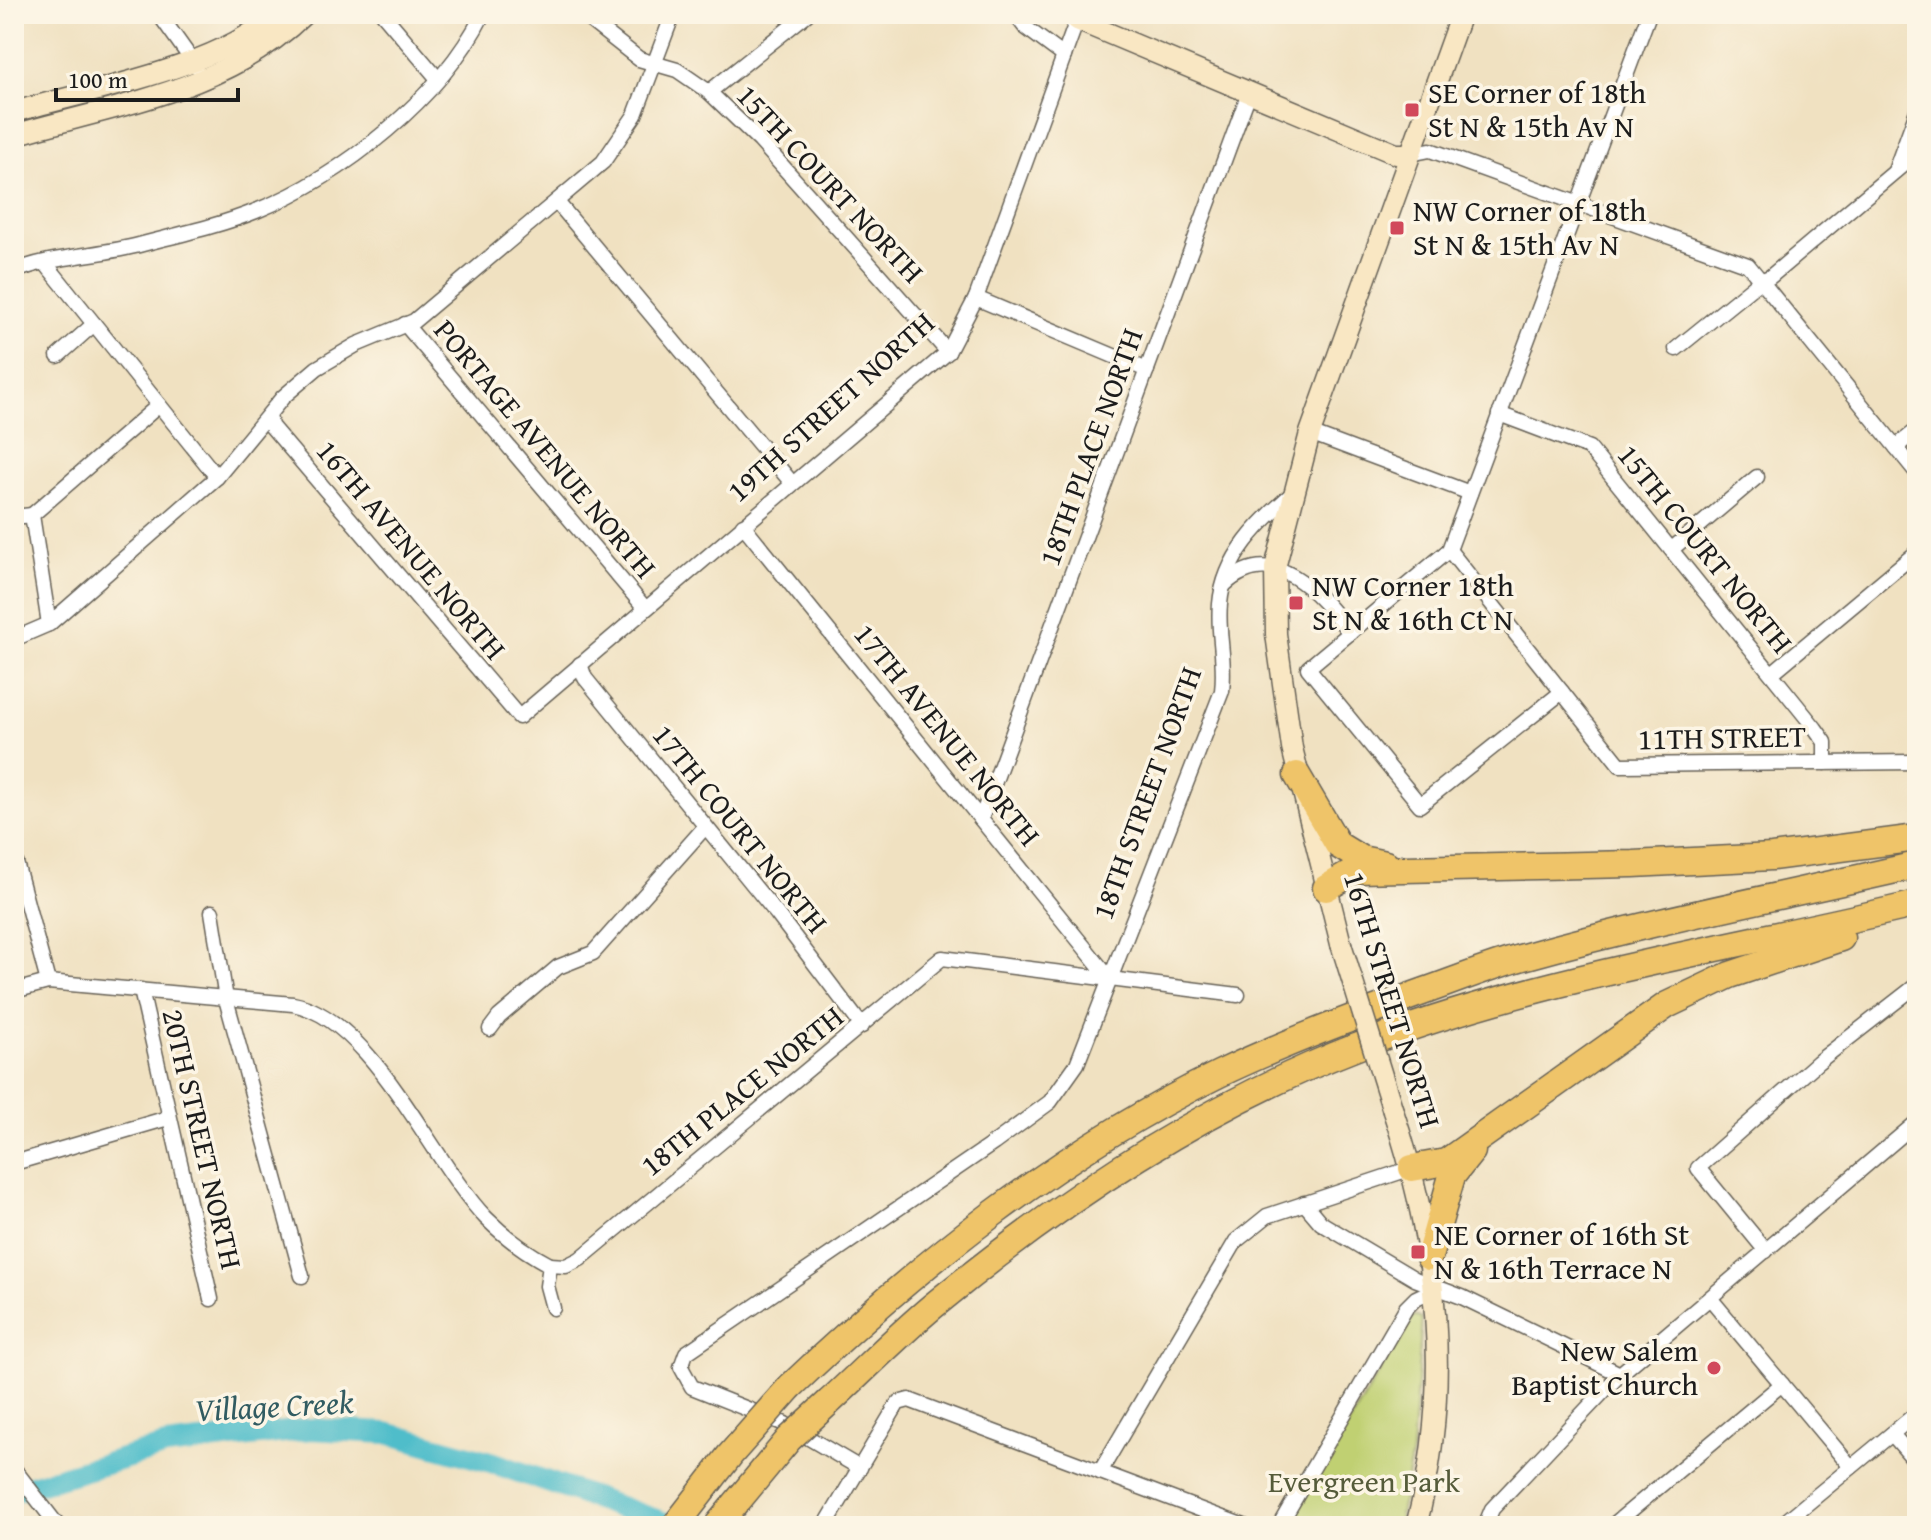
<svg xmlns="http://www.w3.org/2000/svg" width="1931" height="1540" viewBox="0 0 1931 1540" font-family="'Gentium Book Plus',serif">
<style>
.green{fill:#c0d072;stroke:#6e7647;stroke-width:2}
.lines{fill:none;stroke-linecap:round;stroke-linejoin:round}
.river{stroke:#50bdca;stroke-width:22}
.street-casing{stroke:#666156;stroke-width:17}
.secondary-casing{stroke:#666156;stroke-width:23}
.highway-casing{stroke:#666156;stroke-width:29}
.street{stroke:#fff;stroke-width:14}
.secondary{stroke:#f9e7c3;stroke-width:20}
.highway{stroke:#efc469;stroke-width:26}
.secondary-bridge-casing{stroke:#666156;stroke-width:23;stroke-linecap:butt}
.highway-bridge-casing{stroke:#666156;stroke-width:29;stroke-linecap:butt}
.secondary-bridge{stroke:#f9e7c3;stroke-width:20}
.highway-bridge{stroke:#efc469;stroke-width:26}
.poi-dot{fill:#d1495b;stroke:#fcf5e5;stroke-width:3}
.labels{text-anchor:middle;stroke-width:7;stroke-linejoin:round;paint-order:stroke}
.poi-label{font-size:30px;fill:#1c1c1c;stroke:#fcf5e5;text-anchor:start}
.street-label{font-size:30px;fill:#1c1c1c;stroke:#fcf5e5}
.park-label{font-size:30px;fill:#555b3a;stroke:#fcf5e5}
.water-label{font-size:32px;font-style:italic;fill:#315c62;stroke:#fcf5e5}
</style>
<rect width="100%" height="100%" fill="#fcf5e5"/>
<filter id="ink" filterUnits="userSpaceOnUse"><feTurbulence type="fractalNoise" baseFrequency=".0125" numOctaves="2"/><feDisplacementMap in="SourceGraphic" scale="16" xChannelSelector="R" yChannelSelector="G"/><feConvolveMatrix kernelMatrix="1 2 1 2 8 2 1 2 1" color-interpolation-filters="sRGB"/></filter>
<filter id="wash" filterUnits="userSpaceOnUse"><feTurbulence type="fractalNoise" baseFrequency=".006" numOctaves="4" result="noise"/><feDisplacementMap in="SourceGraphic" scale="32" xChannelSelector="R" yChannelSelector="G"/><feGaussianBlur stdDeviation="1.8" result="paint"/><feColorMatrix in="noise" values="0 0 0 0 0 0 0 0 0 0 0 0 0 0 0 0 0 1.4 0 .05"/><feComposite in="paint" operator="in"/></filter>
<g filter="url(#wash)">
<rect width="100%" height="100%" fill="#f0e1c1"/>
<path class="green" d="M 1413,1315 L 1422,1319 L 1412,1453 L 1398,1526 L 1288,1526 Z"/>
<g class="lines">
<path class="river" d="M 14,1491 L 166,1446 L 310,1429 L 387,1433 L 491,1462 L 673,1526"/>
</g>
</g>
<g filter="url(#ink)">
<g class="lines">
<g class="street-casing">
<g id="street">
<path d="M 159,14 L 196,66"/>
<path d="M 383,14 L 438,79"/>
<path d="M 582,14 L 639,59 L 677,70 L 709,92 L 760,141 L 948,352"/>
<path d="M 1015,14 L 1025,27 L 1064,56"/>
<path d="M 709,92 L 807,14"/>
<path d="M 1410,154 L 1430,150 L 1748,265 L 1917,473"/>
<path d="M 1895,171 L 1917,111"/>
<path d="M 557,202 L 792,483"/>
<path d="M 46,264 L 217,477"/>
<path d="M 14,272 C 44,257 102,255 139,245 C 177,235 219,226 256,211 C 343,176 441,98 483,14"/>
<path d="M 976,298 L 1147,370"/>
<path d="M 405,324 L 645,608"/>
<path d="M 1676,349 L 1760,281 L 1770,277 L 1917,153"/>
<path d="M 58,356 L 94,324"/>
<path d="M 1499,414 L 1589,448 L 1815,728 L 1825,742 L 1825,763"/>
<path d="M 269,415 L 271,426 L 519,717 L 948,352 L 976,298 L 1077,20"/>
<path d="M 1310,433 L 1470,493"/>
<path d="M 1896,447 L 1917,430"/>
<path d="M 14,517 L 32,515"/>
<path d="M 743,525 L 1110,979"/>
<path d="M 1672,549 L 1757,477"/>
<path d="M 1449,550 L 1620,765 L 1917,762"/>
<path d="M 1224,585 C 1274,539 1319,593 1350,633"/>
<path d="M 49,624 L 32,515 L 159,405"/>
<path d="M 14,639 L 49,624 L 217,477 L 283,397 L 317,368 L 356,345 L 414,321 L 603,162 L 635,115 L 673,14"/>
<path d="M 580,664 L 585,678 L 777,914 L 862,1026"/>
<path d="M 1772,673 L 1917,552"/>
<path d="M 1562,692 L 1420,805 L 1308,668 L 1449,550 L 1649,14"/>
<path d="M 981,819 L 1249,93"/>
<path d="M 14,855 L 48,982"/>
<path d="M 212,912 L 226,999 L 302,1276"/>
<path d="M 141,990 L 211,1299"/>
<path d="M 14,991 L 48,982 L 293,1004 C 373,1019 431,1161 486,1218 C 504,1236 527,1253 550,1265"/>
<path d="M 490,1029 L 499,1017 L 558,967 L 593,953 L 705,827"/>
<path d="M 14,1163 L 168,1118"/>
<path d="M 1304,1203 L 1321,1223 L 1415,1279 L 1462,1297 L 1620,1374"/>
<path d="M 1766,1251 L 1698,1168 L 1818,1062 L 1917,985"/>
<path d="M 1710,1298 L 1851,1467"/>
<path d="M 553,1308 L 547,1286 L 550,1265 L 566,1266 L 580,1259 L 942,958 L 1238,995"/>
<path d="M 1892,1434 L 1917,1463"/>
<path d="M 860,1468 L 785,1424 L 692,1387 L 681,1367 L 686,1353 L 994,1143 L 1050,1102 L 1077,1064 L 1222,691 C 1226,659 1217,633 1220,604 C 1224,556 1260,522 1293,493"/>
<path d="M 14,1469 L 58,1526"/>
<path d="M 1100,1472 L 1236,1241 L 1267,1216 L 1412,1168"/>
<path d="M 825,1526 L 898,1403 L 909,1400 L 1244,1526"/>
<path d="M 1279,1526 L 1406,1308 L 1416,1298 L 1435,1289"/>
<path d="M 1485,1526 L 1492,1509 L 1620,1374 L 1917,1122"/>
<path d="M 1612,1526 L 1782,1384"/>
<path d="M 1780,1526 L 1917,1413"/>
</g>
</g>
<g class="secondary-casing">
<g id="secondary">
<path d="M 1079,14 L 1077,20 L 1091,26 L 1396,154 L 1410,154"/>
<path d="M 14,112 C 86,91 223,67 275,14"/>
<path d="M 14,135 C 113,106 228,90 304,14"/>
<path d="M 1341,944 L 1292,748 L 1276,634 L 1275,568 L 1310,433 L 1461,14"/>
<path d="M 1393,1111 C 1438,1245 1453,1388 1416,1526"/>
</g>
</g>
<g class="highway-casing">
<g id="highway">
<path d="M 1297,775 L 1338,845 L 1361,859 L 1385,864"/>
<path d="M 1326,888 L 1357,870 L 1633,864 L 1772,857 L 1917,838"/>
<path d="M 1412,1168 L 1446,1162 L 1667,1005 L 1730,975 L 1841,938"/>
<path d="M 1429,1257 L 1452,1176 L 1472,1151"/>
<path d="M 790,1387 C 918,1265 1059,1152 1219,1074 C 1286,1042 1355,1016 1425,991 C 1459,979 1493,965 1527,956 C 1656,920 1787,895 1917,865"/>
<path d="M 829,1402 C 864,1370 897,1336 933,1306 C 1058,1203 1201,1107 1354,1048 C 1535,977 1729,949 1917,904"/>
</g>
</g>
<use href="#street" class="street"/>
<use href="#secondary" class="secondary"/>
<use href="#highway" class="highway"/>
<g class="secondary-bridge-casing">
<path id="secondary-bridge" d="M 1341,944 L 1393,1111"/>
</g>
<g class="highway-bridge-casing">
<g id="highway-bridge">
<path d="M 675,1526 L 730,1455 L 790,1387"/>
<path d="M 717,1526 L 789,1439 L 829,1402"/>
</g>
</g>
<use href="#secondary-bridge" class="secondary-bridge"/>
<use href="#highway-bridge" class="highway-bridge"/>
</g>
</g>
<g class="poi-dot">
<rect x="1404" y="102" width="16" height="16" rx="4"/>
<rect x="1389" y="220" width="16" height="16" rx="4"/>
<rect x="1288" y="595" width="16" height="16" rx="4"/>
<rect x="1410" y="1244" width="16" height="16" rx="4"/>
<circle cx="1714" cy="1368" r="8"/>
</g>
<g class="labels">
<g class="poi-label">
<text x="1428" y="103">SE Corner of 18th<tspan x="1428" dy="34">St N &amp; 15th Av N</tspan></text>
<text x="1413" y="221">NW Corner of 18th<tspan x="1413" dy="34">St N &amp; 15th Av N</tspan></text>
<text x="1312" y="596">NW Corner 18th<tspan x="1312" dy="34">St N &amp; 16th Ct N</tspan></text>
<text x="1434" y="1245">NE Corner of 16th St<tspan x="1434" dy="34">N &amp; 16th Terrace N</tspan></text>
<text x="1698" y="1361" text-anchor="end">New Salem<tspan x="1698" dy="34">Baptist Church</tspan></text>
</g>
<g class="street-label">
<text transform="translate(830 184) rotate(47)" y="10">15TH COURT NORTH</text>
<text transform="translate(831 407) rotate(-42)" y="10">19TH STREET NORTH</text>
<text transform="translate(1091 447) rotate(-70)" y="10">18TH PLACE NORTH</text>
<text transform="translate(545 449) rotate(50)" y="10">PORTAGE AVENUE NORTH</text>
<text transform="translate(1705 549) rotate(51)" y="10">15TH COURT NORTH</text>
<text transform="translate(411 550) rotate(50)" y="10">16TH AVENUE NORTH</text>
<text transform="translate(947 735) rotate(51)" y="10">17TH AVENUE NORTH</text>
<text transform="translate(1722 738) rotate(-1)" y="10">11TH STREET</text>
<text transform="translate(1147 793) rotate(-70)" y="10">18TH STREET NORTH</text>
<text transform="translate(740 829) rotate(51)" y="10">17TH COURT NORTH</text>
<text transform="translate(1392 1000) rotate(73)" y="10">16TH STREET NORTH</text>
<text transform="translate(742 1091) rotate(-39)" y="10">18TH PLACE NORTH</text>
<text transform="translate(202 1139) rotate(77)" y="10">20TH STREET NORTH</text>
</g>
<g class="park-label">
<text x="1364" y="1492">Evergreen Park</text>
</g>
<g class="water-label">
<text transform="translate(274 1406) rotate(-3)" y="11">Village Creek</text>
</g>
</g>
<rect width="1931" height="1540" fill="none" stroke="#fcf5e5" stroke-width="48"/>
<path d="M56 88v12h182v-12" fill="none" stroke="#1c1c1c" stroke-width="4"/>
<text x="68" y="88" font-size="24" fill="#1c1c1c" stroke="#fcf5e5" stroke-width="6" paint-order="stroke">100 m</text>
</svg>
